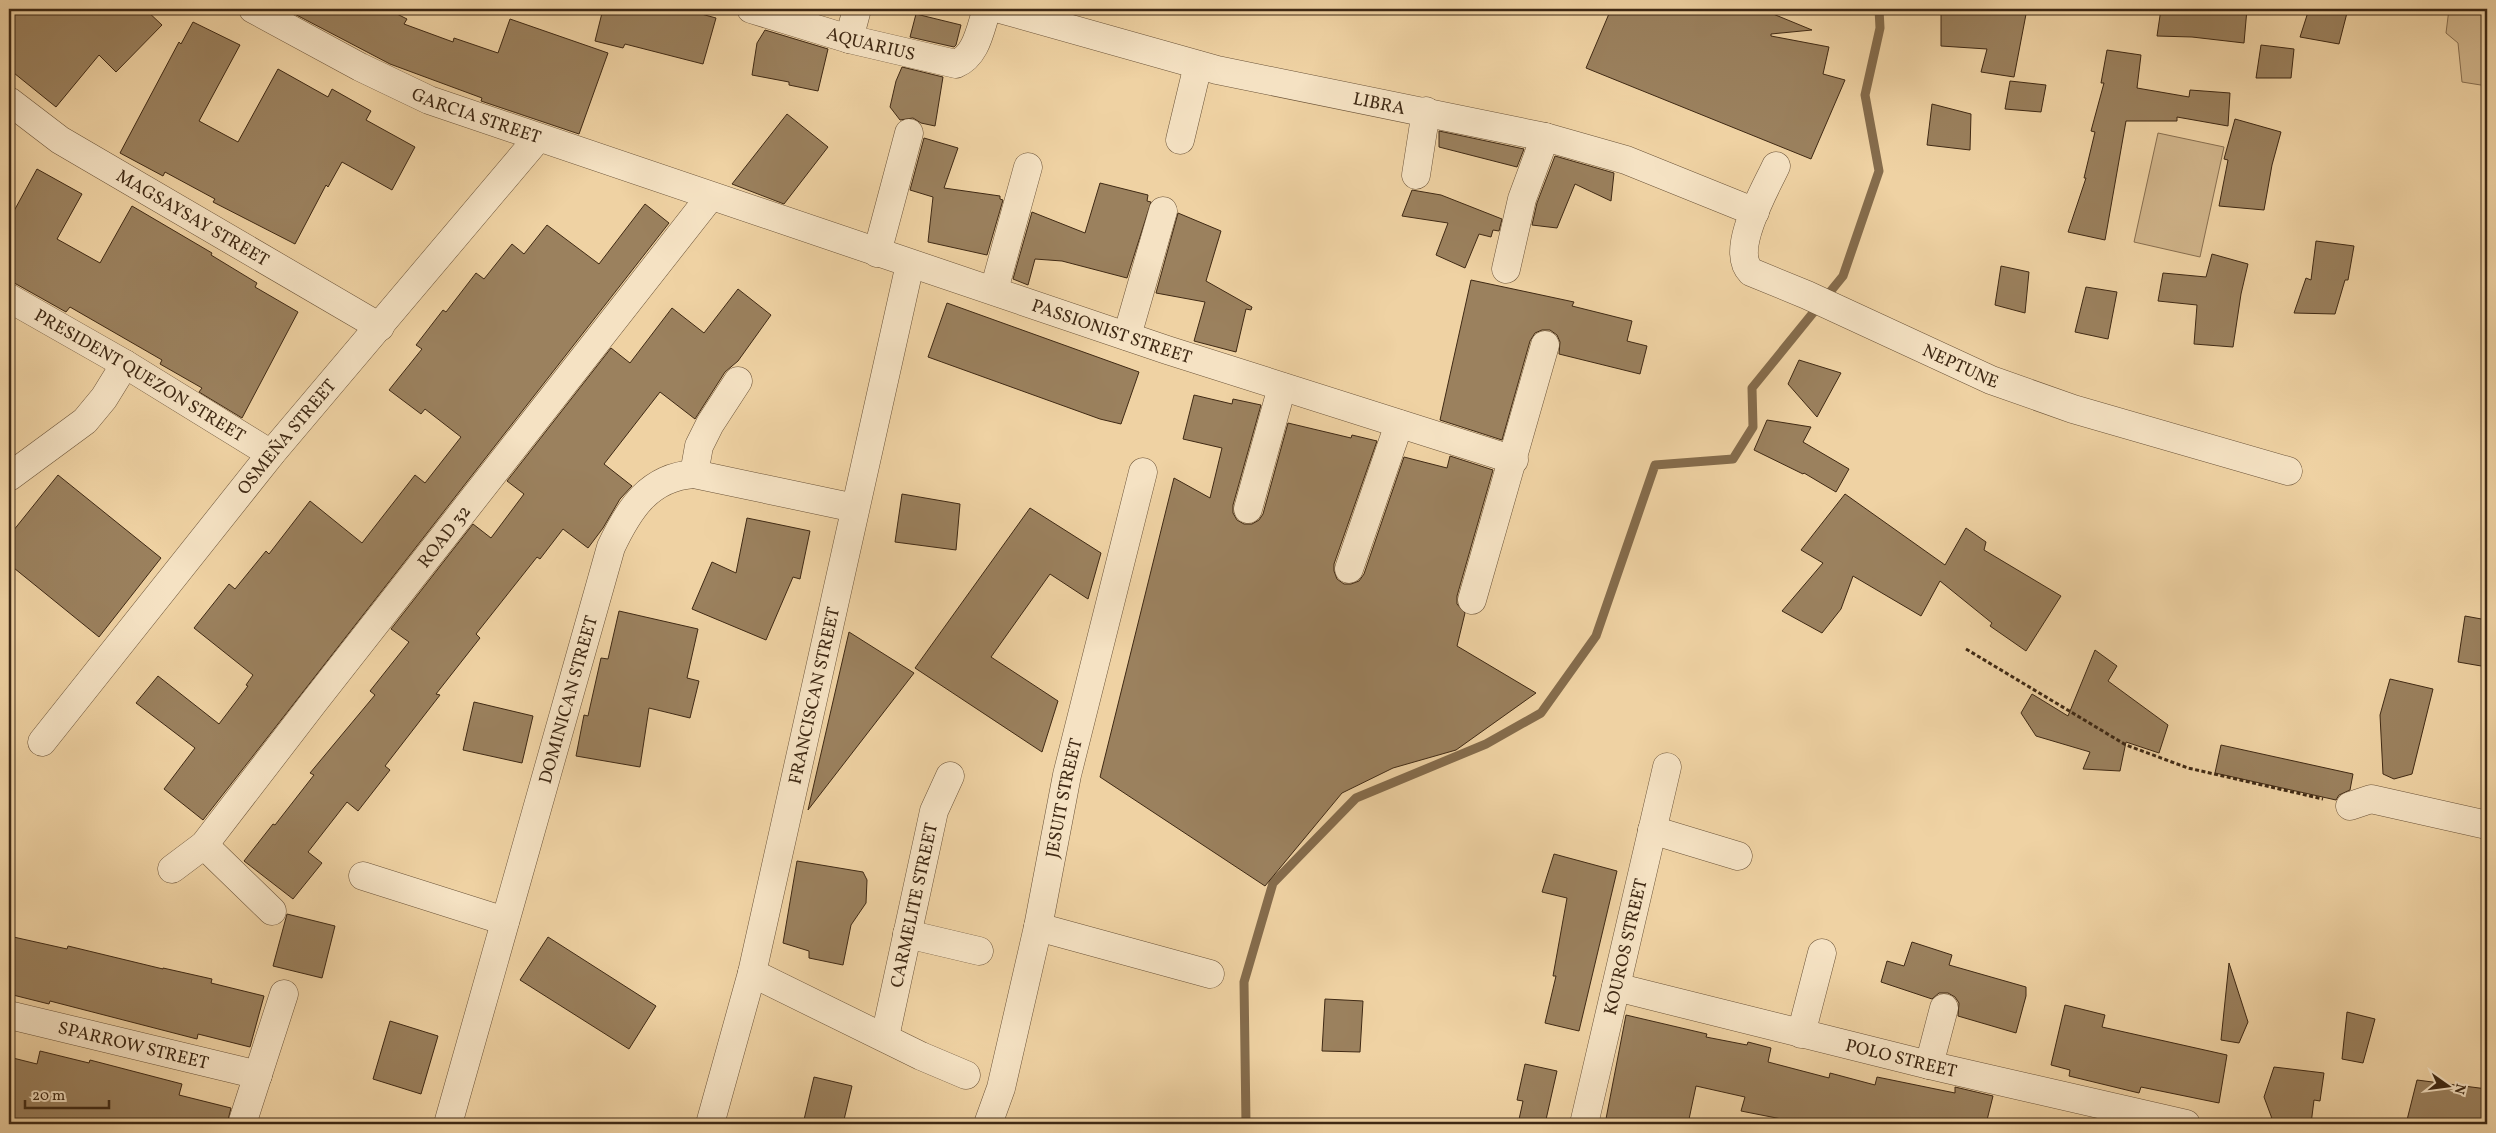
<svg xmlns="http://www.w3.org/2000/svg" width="2496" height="1133" viewBox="0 0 2496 1133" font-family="Vollkorn,serif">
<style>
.green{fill:#d1b58b;stroke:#886f50}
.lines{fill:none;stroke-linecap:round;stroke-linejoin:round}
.stream{stroke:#856c4c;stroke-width:9}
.building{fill:#9b815e;stroke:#3f2914}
.minor-casing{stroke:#6b5338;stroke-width:29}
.path{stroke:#3f2914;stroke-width:3;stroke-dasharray:4 2.5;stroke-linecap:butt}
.minor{stroke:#f5e2c3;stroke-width:28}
.labels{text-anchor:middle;stroke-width:4;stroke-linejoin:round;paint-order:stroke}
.street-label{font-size:18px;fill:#3f2914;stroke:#f5e2c3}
</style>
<rect width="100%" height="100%" fill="#efd2a3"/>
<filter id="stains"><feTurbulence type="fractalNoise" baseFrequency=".004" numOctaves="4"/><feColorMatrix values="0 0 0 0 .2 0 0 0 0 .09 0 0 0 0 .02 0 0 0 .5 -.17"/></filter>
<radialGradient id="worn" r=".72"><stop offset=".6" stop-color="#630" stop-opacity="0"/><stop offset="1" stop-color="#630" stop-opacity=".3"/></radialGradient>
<g class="green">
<path d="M 2449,9 L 2487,9 L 2487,86 L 2462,82 L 2458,43 L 2446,33 Z"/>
<path d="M 2158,133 L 2224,147 L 2200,257 L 2134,242 Z"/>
</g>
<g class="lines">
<path class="stream" d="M 1246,1124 L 1244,982 L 1273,883 L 1356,798 L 1486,744 L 1541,713 L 1596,636 L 1655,465 L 1733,459 L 1753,427 L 1752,388 L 1843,276 L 1879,171 L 1865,95 L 1880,28 L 1879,9"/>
</g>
<g class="building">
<path d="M 9,9 L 145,9 L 162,25 L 116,72 L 99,55 L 56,107 L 9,69 Z"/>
<path d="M 285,9 L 387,9 L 407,19 L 404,24 L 453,42 L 454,38 L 498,53 L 510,19 L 608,53 L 579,134 L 481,101 L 482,98 L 390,64 Z"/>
<path d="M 603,9 L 683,9 L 716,18 L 703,64 L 625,44 L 623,48 L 595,41 Z"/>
<path d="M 1611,9 L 1761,9 L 1812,30 L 1771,34 L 1771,36 L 1829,47 L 1823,74 L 1845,80 L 1811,159 L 1586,68 Z"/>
<path d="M 1941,9 L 2027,9 L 2014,77 L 1981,72 L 1987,49 L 1941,46 Z"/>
<path d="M 2161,9 L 2247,9 L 2244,43 L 2192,37 L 2157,36 Z"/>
<path d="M 2309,9 L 2348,9 L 2339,44 L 2300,37 Z"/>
<path d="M 916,14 L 961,25 L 956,45 L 954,47 L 910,37 Z"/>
<path d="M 193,22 L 240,45 L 199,121 L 238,142 L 278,69 L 328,97 L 332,89 L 371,111 L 366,120 L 415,147 L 392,190 L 342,162 L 328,187 L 326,185 L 295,244 L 213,202 L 215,199 L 165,172 L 163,176 L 120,153 L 179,42 L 181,44 Z"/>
<path d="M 765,30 L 828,49 L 818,91 L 789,85 L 789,82 L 752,75 L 757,43 Z"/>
<path d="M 2261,45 L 2294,49 L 2291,78 L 2256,78 Z"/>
<path d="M 2107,50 L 2141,55 L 2137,88 L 2189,97 L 2190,90 L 2230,93 L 2228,126 L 2177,117 L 2177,121 L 2126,121 L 2105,240 L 2068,232 L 2086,178 L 2084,178 L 2095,132 L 2091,131 L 2104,83 L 2101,83 Z"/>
<path d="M 902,67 L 943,77 L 935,126 L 921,123 L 913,118 L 900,120 L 890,107 L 896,81 Z"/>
<path d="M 2010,81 L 2046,85 L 2041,112 L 2005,109 Z"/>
<path d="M 1932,104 L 1971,114 L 1970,150 L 1927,145 Z"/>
<path d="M 787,114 L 828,147 L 784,204 L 732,184 Z"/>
<path d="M 2235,119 L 2281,132 L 2272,165 L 2264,210 L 2219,206 L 2228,160 L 2224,159 Z"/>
<path d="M 1439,131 L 1524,149 L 1517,167 L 1439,147 Z"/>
<path d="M 924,138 L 958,148 L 944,188 L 1000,196 L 1000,199 L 1003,200 L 987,255 L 928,242 L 933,197 L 910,190 Z"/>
<path d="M 1555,156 L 1614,173 L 1611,201 L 1575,184 L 1557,228 L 1532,225 L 1537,203 Z"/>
<path d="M 37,169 L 82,194 L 57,239 L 100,263 L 132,206 L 212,253 L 211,255 L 257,283 L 255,287 L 298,312 L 242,418 L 199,392 L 202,388 L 160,364 L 162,360 L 70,307 L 66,312 L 9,280 L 9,220 Z"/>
<path d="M 1100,183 L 1148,195 L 1147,201 L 1151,202 L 1127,278 L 1062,261 L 1035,259 L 1028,285 L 1013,279 L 1032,212 L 1085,233 Z"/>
<path d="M 1412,190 L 1441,195 L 1502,219 L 1499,231 L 1493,230 L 1491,237 L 1479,234 L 1465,268 L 1436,255 L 1448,223 L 1402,216 Z"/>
<path d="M 645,204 L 669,223 L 203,820 L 164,789 L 195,748 L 136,703 L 158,676 L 219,724 L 248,686 L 246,685 L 253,675 L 194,628 L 229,584 L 235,589 L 266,551 L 269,554 L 310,501 L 362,543 L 415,475 L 425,483 L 461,437 L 425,409 L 421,414 L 389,390 L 422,349 L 416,345 L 443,310 L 446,312 L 476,273 L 484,279 L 512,244 L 524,254 L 547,225 L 599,264 Z"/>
<path d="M 1178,213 L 1221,231 L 1206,281 L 1252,307 L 1251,310 L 1246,309 L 1236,352 L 1194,341 L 1205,302 L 1156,293 Z"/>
<path d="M 2316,241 L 2354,246 L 2348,280 L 2345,280 L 2335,314 L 2294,313 L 2306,278 L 2311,280 Z"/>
<path d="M 2212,254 L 2248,264 L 2241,294 L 2233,347 L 2194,344 L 2197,305 L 2158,301 L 2163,273 L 2206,277 Z"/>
<path d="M 2001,266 L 2029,272 L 2025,313 L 1995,305 Z"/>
<path d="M 1471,280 L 1574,302 L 1572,306 L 1632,321 L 1627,341 L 1647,346 L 1640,374 L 1559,354 L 1560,342 L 1557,335 L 1550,330 L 1542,330 L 1535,333 L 1530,341 L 1502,440 L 1440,420 Z"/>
<path d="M 2086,287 L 2117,292 L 2108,339 L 2075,332 Z"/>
<path d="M 738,289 L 771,315 L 738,361 L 725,372 L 695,419 L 660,392 L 604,464 L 632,486 L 620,499 L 603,528 L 588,548 L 563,529 L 540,559 L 537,557 L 476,634 L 480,638 L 436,694 L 440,695 L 385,766 L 390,770 L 358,811 L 347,802 L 308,852 L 322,863 L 293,899 L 244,861 L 273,824 L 275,825 L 314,775 L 310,773 L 375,695 L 370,691 L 409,642 L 391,629 L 473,524 L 491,538 L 524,494 L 507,481 L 611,348 L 630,363 L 672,308 L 704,333 Z"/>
<path d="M 947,303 L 1139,372 L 1121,424 L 1100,419 L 928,357 Z"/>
<path d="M 1799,360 L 1841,373 L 1817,417 L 1788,384 Z"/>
<path d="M 1194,395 L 1232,404 L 1233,399 L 1261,405 L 1233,505 L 1233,513 L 1237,520 L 1244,524 L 1252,524 L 1259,520 L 1263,514 L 1288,423 L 1351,438 L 1352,435 L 1377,441 L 1334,564 L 1334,571 L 1337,579 L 1344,584 L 1351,584 L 1359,581 L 1364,574 L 1404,457 L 1447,468 L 1450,456 L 1493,470 L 1457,596 L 1457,604 L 1465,613 L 1457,646 L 1536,693 L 1456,750 L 1393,768 L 1342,793 L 1265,886 L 1100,777 L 1174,478 L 1210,498 L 1222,448 L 1183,439 Z"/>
<path d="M 1767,420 L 1811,427 L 1803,442 L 1849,469 L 1836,492 L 1804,473 L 1803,474 L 1754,450 Z"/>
<path d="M 58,475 L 161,558 L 99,637 L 9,564 L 9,536 Z"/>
<path d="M 902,494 L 960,504 L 956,550 L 895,542 Z"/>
<path d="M 1845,494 L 1945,565 L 1966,528 L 1986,542 L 1984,550 L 2061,596 L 2026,651 L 1990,626 L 1992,623 L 1940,581 L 1921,616 L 1853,576 L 1841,609 L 1822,633 L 1782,611 L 1823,563 L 1801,550 Z"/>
<path d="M 1030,508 L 1101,553 L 1088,599 L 1050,574 L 991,657 L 1058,701 L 1042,752 L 915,668 Z"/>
<path d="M 747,518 L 810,531 L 800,579 L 793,577 L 766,640 L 692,609 L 712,562 L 736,573 Z"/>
<path d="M 619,611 L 698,629 L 687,678 L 699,681 L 690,718 L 649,708 L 640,767 L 576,756 L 584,715 L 588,716 L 601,658 L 608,659 Z"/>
<path d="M 2465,616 L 2487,620 L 2487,667 L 2458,662 Z"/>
<path d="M 849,632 L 914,673 L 808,810 Z"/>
<path d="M 2095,650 L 2117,666 L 2108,681 L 2168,725 L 2159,753 L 2126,742 L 2120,771 L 2083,769 L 2090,752 L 2036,736 L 2021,713 L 2032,694 L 2068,716 Z"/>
<path d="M 2390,679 L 2433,689 L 2412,774 L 2394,779 L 2383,774 L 2380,715 Z"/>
<path d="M 474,702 L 533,716 L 522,763 L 463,750 Z"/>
<path d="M 2221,745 L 2353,774 L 2350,790 L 2339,795 L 2336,800 L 2215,773 Z"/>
<path d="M 1554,854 L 1617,871 L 1579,1031 L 1545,1023 L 1556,976 L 1553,976 L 1567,898 L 1542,892 Z"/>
<path d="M 797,861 L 863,872 L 867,880 L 866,903 L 851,925 L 843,965 L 809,958 L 809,951 L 783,943 Z"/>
<path d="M 287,914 L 335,926 L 322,978 L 273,966 Z"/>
<path d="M 9,936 L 67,949 L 68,946 L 163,969 L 163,968 L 212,979 L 211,983 L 264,996 L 250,1047 L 198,1034 L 197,1039 L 50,1001 L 49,1004 L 9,994 Z"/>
<path d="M 548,937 L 656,1006 L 629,1049 L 520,980 Z"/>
<path d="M 1912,942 L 1952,955 L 1949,965 L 2026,987 L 2026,996 L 2016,1033 L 1958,1016 L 1959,1003 L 1955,997 L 1948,993 L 1939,993 L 1932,999 L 1881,982 L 1887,961 L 1904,966 Z"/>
<path d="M 2229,963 L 2248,1022 L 2239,1043 L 2221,1040 Z"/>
<path d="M 1325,999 L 1363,1001 L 1360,1052 L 1322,1051 Z"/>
<path d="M 2065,1005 L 2105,1015 L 2102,1027 L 2227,1055 L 2219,1103 L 2141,1087 L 2139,1093 L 2069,1076 L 2070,1070 L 2051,1065 Z"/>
<path d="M 2347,1012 L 2375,1019 L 2363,1063 L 2342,1059 Z"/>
<path d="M 1626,1015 L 1707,1034 L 1706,1037 L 1747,1045 L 1748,1042 L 1771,1048 L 1768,1062 L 1829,1078 L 1830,1073 L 1875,1085 L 1877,1077 L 1955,1093 L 1955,1087 L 1993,1096 L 1986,1124 L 1807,1124 L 1741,1111 L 1745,1097 L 1696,1086 L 1688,1124 L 1605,1124 Z"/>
<path d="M 390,1021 L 438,1036 L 421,1094 L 373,1079 Z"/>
<path d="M 40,1051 L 89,1063 L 90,1060 L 182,1084 L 179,1095 L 231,1108 L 227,1124 L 9,1124 L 9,1057 L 37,1064 Z"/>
<path d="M 1525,1064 L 1557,1071 L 1545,1124 L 1518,1124 L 1523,1101 L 1517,1100 Z"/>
<path d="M 2274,1067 L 2324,1073 L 2320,1101 L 2314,1100 L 2311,1124 L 2274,1124 L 2264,1097 Z"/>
<path d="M 814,1077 L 852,1086 L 843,1124 L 803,1124 Z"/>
<path d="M 2417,1080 L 2487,1089 L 2487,1124 L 2419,1124 L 2407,1120 Z"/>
</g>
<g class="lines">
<g class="minor-casing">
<g id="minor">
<path id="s1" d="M 253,9 L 360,67 L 429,100 L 1167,350 L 1514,460"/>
<path id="s2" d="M 751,9 L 849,39 L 956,64 C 977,55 980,29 987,9"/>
<path id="s3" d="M 1000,9 L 1217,70 L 1545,137 L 1626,160 L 1755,212"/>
<path d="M 849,39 L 857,9"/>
<path id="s4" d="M 9,101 L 60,140 L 380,327"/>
<path d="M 1180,140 L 1198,65"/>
<path id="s5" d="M 1776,166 C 1765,190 1729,250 1751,272 L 1807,295 L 1991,380 L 2073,409 L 2288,471"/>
<path d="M 1416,175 L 1426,111"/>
<path d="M 877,253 L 909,133"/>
<path d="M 1506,269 L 1522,199 L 1545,137"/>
<path d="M 994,290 L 1028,167"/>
<path id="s6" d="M 9,298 L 125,364 L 271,454"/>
<path d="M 1127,336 L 1163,211"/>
<path d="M 694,474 L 699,446 L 710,424 L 738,381"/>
<path d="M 9,477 L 85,421 L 104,398 L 125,364"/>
<path d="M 1248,509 L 1282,387"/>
<path d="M 1349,569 L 1399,424"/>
<path d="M 1472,600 L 1545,345"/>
<path id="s7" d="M 42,742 L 271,454 L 538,138"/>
<path d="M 2350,806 L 2371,799 L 2487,825"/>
<path d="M 1652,830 L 1738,856"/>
<path d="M 204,845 L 272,911"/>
<path id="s8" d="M 172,869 L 204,845 L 314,702 L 710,197"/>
<path d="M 363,876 L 505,921"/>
<path d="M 1038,927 L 1210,974"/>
<path d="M 907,934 L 979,951"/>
<path d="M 752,973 L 921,1056 L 966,1075"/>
<path id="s9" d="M 1616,987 L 1929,1065 L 2186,1124"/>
<path id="s10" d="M 9,1015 L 258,1075"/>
<path d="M 1801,1034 L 1822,953"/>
<path id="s11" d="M 885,1037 L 934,811 L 950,776"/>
<path d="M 1929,1065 L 1944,1008"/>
<path d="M 242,1124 L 284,994"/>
<path id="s12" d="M 448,1124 L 611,547 C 629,509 649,477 694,474 L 855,508"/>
<path id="s13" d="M 710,1124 L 752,973 L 910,264"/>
<path id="s14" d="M 988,1124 L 1001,1088 L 1038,927 L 1067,775 L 1143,472"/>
<path id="s15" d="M 1584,1124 L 1667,767"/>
</g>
</g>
<path class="path" d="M 1966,649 L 2126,745 L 2188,768 L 2323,799"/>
<use href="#minor" class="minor"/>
</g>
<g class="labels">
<g class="street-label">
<text dy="6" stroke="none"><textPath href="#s2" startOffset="125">AQUARIUS</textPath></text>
<text dy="6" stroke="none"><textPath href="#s3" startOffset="391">LIBRA</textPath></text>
<text dy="6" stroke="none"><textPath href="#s1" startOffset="248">GARCIA STREET</textPath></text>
<text dy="6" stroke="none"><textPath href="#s4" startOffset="218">MAGSAYSAY STREET</textPath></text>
<text dy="6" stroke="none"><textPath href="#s1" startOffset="919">PASSIONIST STREET</textPath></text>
<text dy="6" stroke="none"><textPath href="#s5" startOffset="344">NEPTUNE</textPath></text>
<text dy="6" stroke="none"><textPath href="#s6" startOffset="152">PRESIDENT QUEZON STREET</textPath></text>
<text dy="6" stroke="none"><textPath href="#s7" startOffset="391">OSMEÑA STREET</textPath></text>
<text dy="6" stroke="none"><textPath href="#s8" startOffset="431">ROAD 32</textPath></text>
<text dy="6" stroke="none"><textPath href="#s13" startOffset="441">FRANCISCAN STREET</textPath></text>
<text dy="6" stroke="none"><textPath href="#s12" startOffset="441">DOMINICAN STREET</textPath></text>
<text dy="6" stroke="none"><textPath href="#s14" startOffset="335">JESUIT STREET</textPath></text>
<text dy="6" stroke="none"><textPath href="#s11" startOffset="135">CARMELITE STREET</textPath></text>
<text dy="6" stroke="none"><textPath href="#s15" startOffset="182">KOUROS STREET</textPath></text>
<text dy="6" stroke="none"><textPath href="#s10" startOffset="128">SPARROW STREET</textPath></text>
<text dy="6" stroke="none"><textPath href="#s9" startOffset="294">POLO STREET</textPath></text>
</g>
</g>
<rect width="2496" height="1133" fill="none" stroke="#efd2a3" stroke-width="30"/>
<rect x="10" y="10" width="2476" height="1113" fill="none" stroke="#3f2914" stroke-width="2.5"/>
<rect x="15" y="15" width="2466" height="1103" fill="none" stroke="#3f2914"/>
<g transform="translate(2448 1086) rotate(104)" stroke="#f5e2c3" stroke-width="4" paint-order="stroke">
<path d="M0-4L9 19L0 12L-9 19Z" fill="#3f2914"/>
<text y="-8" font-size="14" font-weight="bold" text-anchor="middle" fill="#3f2914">N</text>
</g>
<path d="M25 1100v8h84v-8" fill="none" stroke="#3f2914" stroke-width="2.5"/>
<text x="32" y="1100" font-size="15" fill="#3f2914" stroke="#f5e2c3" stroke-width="4" paint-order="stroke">20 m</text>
<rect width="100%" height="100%" filter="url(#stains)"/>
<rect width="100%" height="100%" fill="url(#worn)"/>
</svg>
